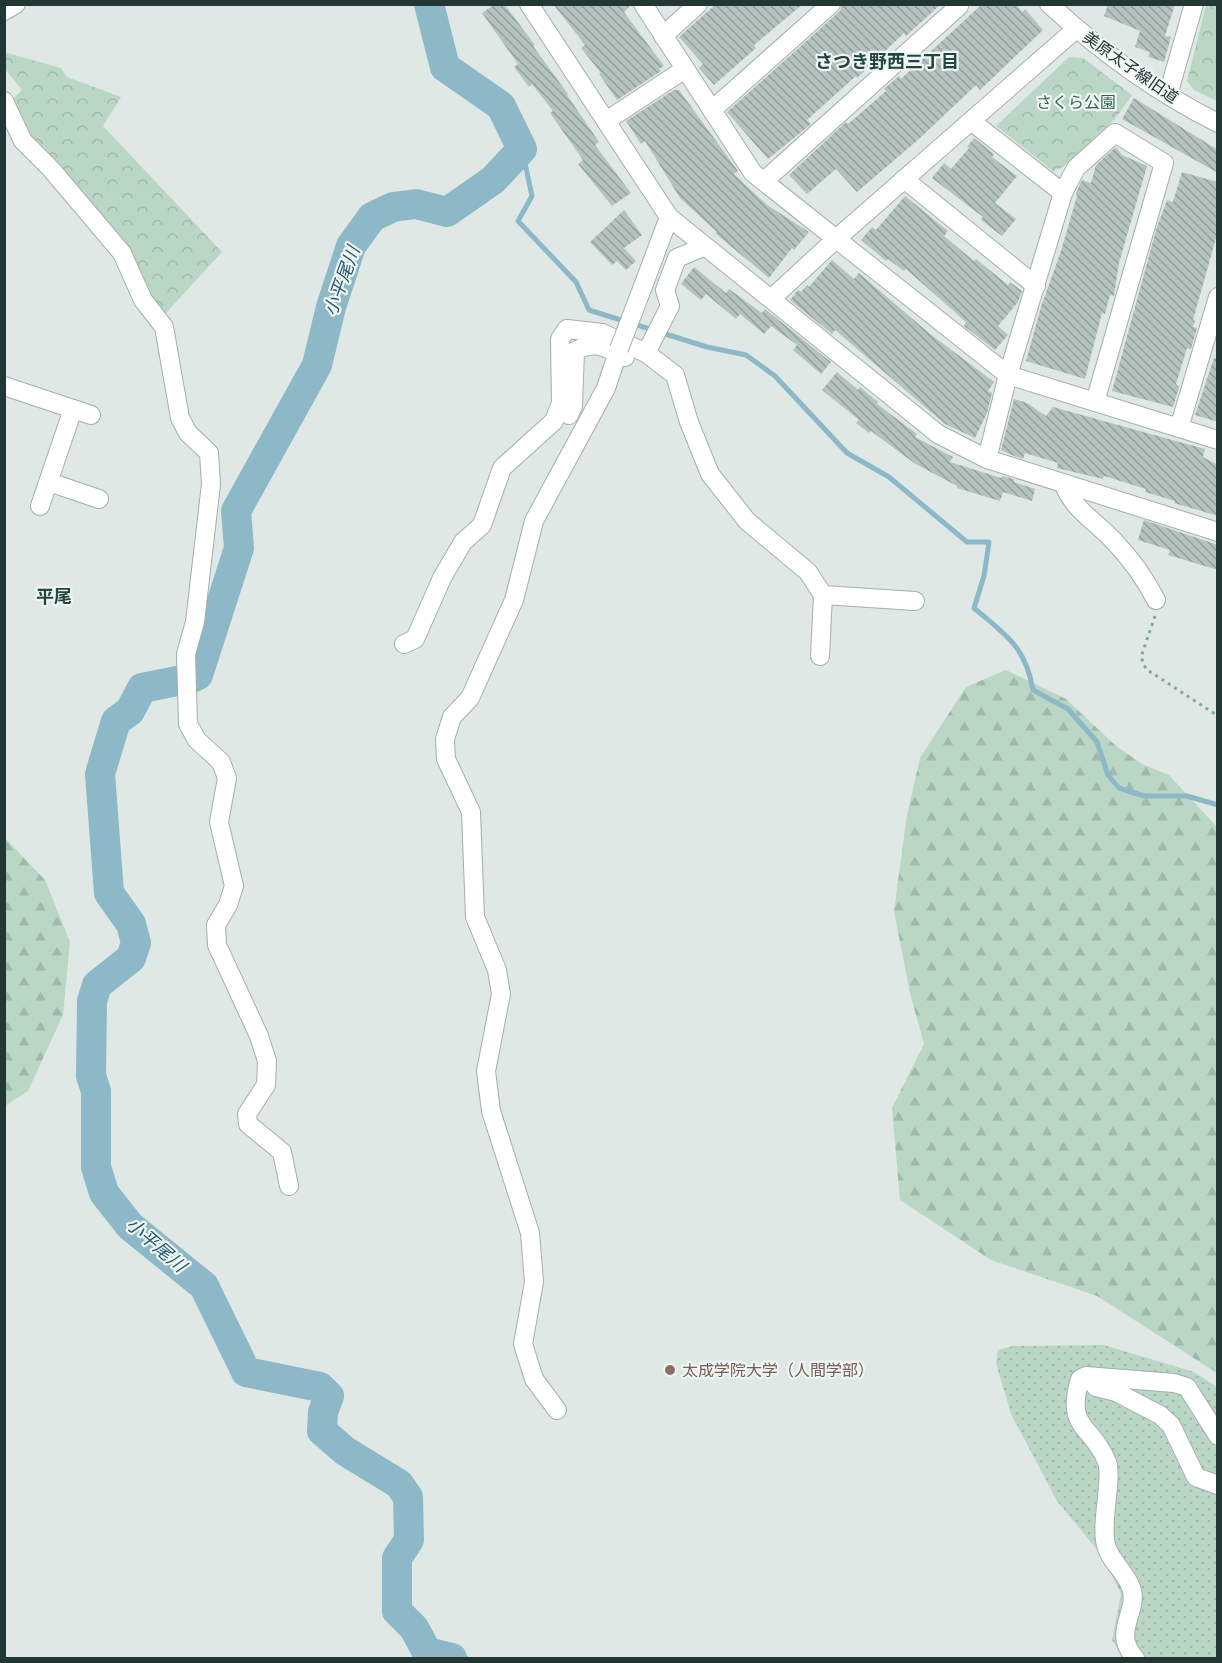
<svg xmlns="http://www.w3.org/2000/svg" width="1222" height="1663" viewBox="0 0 1222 1663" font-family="'IBM Plex Sans','Noto Sans JP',sans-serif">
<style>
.grass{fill:url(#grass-dots)}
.forest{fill:url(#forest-firs)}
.park{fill:url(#park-crowns)}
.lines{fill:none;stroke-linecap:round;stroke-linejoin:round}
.stream{stroke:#8cb8c8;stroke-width:5}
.river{stroke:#8cb8c8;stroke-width:30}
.building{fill:url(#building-back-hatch)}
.minor-casing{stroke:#a3afac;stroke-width:20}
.path{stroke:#83a8a1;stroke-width:3;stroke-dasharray:3 4.5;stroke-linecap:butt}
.minor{stroke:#fff;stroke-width:18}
.minor-bridge-casing{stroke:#a3afac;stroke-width:20;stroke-linecap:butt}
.minor-bridge{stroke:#fff;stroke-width:18}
.education-dot{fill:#8d6e63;stroke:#eff5f3;stroke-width:2}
.labels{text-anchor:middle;stroke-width:4.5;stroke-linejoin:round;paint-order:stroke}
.street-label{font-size:16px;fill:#223633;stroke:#eff5f3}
.park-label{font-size:16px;fill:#31684d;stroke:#eff5f3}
.education-label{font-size:16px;fill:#785e54;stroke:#eff5f3;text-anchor:start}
.neighbourhood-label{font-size:18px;font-weight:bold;fill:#204641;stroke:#eff5f3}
.water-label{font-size:18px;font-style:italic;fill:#23566b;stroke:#eff5f3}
</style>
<defs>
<pattern id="grass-dots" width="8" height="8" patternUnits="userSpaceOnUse" patternTransform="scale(1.5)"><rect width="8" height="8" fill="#bad7c5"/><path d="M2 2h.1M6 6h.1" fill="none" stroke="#a0b9aa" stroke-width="1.8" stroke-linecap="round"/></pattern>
<pattern id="forest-firs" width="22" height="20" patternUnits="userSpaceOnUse" patternTransform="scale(1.5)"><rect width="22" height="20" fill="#bad7c5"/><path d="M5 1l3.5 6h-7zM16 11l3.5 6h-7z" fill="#a0b9aa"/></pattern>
<pattern id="park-crowns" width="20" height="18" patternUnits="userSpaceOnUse" patternTransform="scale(1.5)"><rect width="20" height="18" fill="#bad7c5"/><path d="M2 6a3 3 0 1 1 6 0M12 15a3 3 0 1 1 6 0" fill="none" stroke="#a0b9aa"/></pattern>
<pattern id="building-back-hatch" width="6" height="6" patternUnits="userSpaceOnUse" patternTransform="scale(1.5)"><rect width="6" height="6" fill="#b5c3be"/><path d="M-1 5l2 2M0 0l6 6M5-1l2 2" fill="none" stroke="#939f9b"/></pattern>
</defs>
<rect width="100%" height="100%" fill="#dfe8e5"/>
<path class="grass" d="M 1104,1345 L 1194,1372 L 1217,1387 L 1217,1658 L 1123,1658 L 1112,1640 L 1121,1594 L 1103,1557 L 1057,1501 L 1011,1414 L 996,1363 L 998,1350 L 1013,1346 Z"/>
<g class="forest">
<path d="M 1006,670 L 1066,699 L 1115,745 L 1142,764 L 1169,775 L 1217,827 L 1217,1373 L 1097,1296 L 991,1260 L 900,1200 L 892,1108 L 924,1044 L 910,993 L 894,911 L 907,815 L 920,758 L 966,687 Z"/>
<path d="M 5,838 L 45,880 L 70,942 L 63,1015 L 28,1091 L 5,1106 Z"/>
</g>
<g class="park">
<path d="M 1206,5 L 1217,5 L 1217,101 L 1194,90 L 1187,81 Z"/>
<path d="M 4,52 L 61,68 L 67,77 L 121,97 L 103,126 L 222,252 L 165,314 L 147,292 L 132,250 L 30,135 L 14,98 L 22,90 L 5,69 Z"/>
<path d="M 1069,57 L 1083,58 L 1132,95 L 1115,119 L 1063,167 L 1053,171 L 996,126 Z"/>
</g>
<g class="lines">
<g class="stream">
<path d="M 522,149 L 532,196 L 518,221 L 576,282 L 589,310 L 707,347 L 746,355 L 775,376 L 847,453 L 889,477 L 967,542 L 989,542 L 984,576 L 974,608 C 1007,636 1025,646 1033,690 L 1068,709 L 1097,742 L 1108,775 L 1119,788 L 1144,796 L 1187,796 L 1218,805"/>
<path d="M 454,1658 L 466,1658"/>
</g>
<g class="river">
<path d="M 194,677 L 198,675 L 239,548 L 236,511 L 317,365 L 331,307 L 351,246 L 372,217 L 393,207 L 416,204 L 447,212 L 493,180 L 522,149 L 501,106 L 445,67 L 429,4"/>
<path d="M 182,680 L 142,688 L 130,711 L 116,721 L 100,774 L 109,893 L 131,924 L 136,943 L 131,958 L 97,985 L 92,1001 L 91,1076 L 96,1091 L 96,1167 L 104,1193 L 130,1226 L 204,1286 L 246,1372 L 320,1387 L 329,1396 L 323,1412 L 322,1431 L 345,1451 L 399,1484 L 408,1497 L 409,1540 L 397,1558 L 397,1611 L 414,1628 L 427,1652 L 452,1658"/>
</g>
</g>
<g class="building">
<path d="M 495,4 L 504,4 L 535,45 L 533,46 L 568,94 L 567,95 L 599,142 L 595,145 L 631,193 L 612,206 L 578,164 L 583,160 L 550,113 L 553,111 L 532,84 L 529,87 L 514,67 L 518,64 L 482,13 Z"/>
<path d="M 553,4 L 632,4 L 624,12 L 664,66 L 659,69 L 661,71 L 617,100 L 599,74 L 601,73 L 581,48 L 585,45 Z"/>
<path d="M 716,4 L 803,4 L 754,45 L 756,48 L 714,85 L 699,68 L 703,64 L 679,37 Z"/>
<path d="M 842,4 L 941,4 L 906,36 L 904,33 L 857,78 L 856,76 L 807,120 L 811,124 L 768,159 L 727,112 L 840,11 Z"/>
<path d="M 982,4 L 1016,4 L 1022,12 L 1025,9 L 1043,30 L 980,90 L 976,85 L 919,139 L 857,192 L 836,169 L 807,194 L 789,175 L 846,122 L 848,124 L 886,91 L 884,89 L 899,76 L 901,79 Z"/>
<path d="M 1108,4 L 1175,4 L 1165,36 L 1171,37 L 1164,62 L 1148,57 L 1150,52 L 1135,47 L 1140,31 L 1104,16 Z"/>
<path d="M 674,90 L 679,90 L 738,171 L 734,174 L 767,205 L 809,232 L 794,250 L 792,248 L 769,278 L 715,233 L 717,232 L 680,198 L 645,141 L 641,144 L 626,121 Z"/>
<path d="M 1134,98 L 1218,150 L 1218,173 L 1122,119 Z"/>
<path d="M 974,138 L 994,154 L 992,157 L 1017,176 L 995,203 L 1016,219 L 1002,236 L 981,220 L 983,217 L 932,178 L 944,163 L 951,169 L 969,148 L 967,147 Z"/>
<path d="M 1116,147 L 1122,155 L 1147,166 L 1119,263 L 1114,296 L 1110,295 L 1105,314 L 1102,313 L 1085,379 L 1026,361 L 1041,307 L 1061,251 L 1077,196 L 1076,193 L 1082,180 L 1091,183 L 1096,165 Z"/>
<path d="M 1182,172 L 1218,182 L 1218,231 L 1193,320 L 1195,321 L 1193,327 L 1197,328 L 1191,349 L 1187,348 L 1176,384 L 1179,387 L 1173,407 L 1112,391 L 1157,227 L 1167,200 L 1173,202 Z"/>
<path d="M 905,196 L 948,231 L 944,236 L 974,261 L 976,259 L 1008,285 L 1010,282 L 1022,291 L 1018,302 L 998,326 L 1008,335 L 995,350 L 964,326 L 966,322 L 906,269 L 904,271 L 888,259 L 886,261 L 861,240 L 872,227 L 876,230 Z"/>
<path d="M 624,210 L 642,235 L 624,248 L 636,261 L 626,270 L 617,261 L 612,265 L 590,242 Z"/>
<path d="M 832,260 L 854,279 L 859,273 L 929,333 L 994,382 L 988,391 L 992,393 L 987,413 L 975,438 L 945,424 L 835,330 L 832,334 L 790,300 L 798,290 L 801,292 L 807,285 L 809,287 Z"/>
<path d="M 694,267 L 726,293 L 729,289 L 762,313 L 765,309 L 831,362 L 821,374 L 793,350 L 797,345 L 771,326 L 764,334 L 740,314 L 736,319 L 706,294 L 701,300 L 681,284 Z"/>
<path d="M 1214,358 L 1218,358 L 1218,422 L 1195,415 Z"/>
<path d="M 837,372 L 858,390 L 860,387 L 878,402 L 877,404 L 917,434 L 915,437 L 953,457 L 950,462 L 1001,478 L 1002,476 L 1014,479 L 1014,482 L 1035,489 L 1032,501 L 1003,492 L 1000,501 L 957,488 L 957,486 L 914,463 L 871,431 L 869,433 L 856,423 L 859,420 L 822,390 Z"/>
<path d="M 1014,399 L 1027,403 L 1046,416 L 1053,407 L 1205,449 L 1203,457 L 1218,465 L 1218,516 L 1174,503 L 1175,501 L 1145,492 L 1146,489 L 1104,476 L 1103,479 L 1057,468 L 1058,463 L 1025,453 L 1023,459 L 1009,454 L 1001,450 Z"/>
<path d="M 1144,520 L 1218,545 L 1218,570 L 1168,555 L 1170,550 L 1138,540 Z"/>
</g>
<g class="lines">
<g class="minor-casing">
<g id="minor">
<path d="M 529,4 L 669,217 L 938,434 L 987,459 L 1218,532"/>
<path d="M 643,4 L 753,173 L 1008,375 L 1218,440"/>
<path d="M 1049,4 C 1099,50 1157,93 1218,123"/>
<path d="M 4,11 L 16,4"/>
<path d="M 663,36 L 698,4"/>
<path d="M 1168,95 L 1194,4"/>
<path d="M 4,101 L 23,141 L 51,169 L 122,253 L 143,300 L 164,327 L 180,418 L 188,433 L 209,453 L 211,484 L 195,622 L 186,654 L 188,724 L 197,740 L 221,762 L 227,778 L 219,822 L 234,886 L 228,905 L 216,925 L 217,945 L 259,1036 L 267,1061 L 266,1085 L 247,1114 L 248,1124 L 282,1152 L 289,1186"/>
<path d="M 712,110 L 831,4"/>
<path d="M 606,121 L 685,69"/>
<path d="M 971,121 L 1063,193 L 1008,375 L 987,459"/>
<path d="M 904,179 L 1036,286"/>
<path d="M 764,181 L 959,6 L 958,4"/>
<path d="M 1063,193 L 1076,168 L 1115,133 L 1164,163 L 1095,402"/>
<path d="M 642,289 L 669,217"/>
<path d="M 771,299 L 836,239 L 1076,29"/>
<path d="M 646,353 L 670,306 L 665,290 L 677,258 L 703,247"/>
<path d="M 4,386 L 91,415"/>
<path d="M 569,415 L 573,406 L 575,351 C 595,340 606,347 625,357"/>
<path d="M 1179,428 L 1218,297"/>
<path d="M 49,482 L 99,499"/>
<path d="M 1064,485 C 1074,510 1095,521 1113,540 C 1130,558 1145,578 1156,600"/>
<path d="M 40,506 L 73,409"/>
<path d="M 823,595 L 915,601"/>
<path d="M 404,644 L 415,639 L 442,578 L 463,542 L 482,525 L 502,468 L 554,421 L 561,403 L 560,339 L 567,329 L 602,333 L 646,353 L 675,375 L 689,422 L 710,474 L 747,521 L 808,572 L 823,595 L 820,656"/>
<path d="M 1089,1379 L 1096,1387 L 1116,1392 L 1160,1415 L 1171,1425 L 1196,1477 L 1218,1485"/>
<path d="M 557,1410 L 534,1379 L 523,1344 L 534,1282 L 530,1233 L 491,1111 L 486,1071 L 501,994 L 497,970 L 475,917 L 471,812 L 446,759 L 445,739 L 452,717 L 470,698 L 514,600 L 534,521 L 606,388 L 619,349"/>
<path d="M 1135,1658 C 1110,1631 1142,1609 1130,1585 C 1124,1571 1109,1559 1106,1545 C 1100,1524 1113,1478 1107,1462 C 1092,1424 1065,1430 1080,1379 L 1086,1376 L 1174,1383 L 1187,1387 L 1218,1436"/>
</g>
</g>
<path class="path" d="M 1155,616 L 1141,657 L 1146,669 L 1218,716"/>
<use href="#minor" class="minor"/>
<g class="minor-bridge-casing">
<path id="minor-bridge" d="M 619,349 L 642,289"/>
</g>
<use href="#minor-bridge" class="minor-bridge"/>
</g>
<circle class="education-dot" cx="670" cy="1370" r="6"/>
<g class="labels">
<g class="street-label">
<text transform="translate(1131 67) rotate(35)" y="6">美原太子線旧道</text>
</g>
<g class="park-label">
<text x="1076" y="108">さくら公園</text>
</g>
<g class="education-label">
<text x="682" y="1376">太成学院大学（人間学部）</text>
</g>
<g class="neighbourhood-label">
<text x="887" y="68">さつき野西三丁目</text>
<text x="54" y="603">平尾</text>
</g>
<g class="water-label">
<text transform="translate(342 281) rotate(-70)" y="6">小平尾川</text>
<text transform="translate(156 1245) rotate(41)" y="6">小平尾川</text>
</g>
</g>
<rect width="1222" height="1663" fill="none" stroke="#223633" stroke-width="12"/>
</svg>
